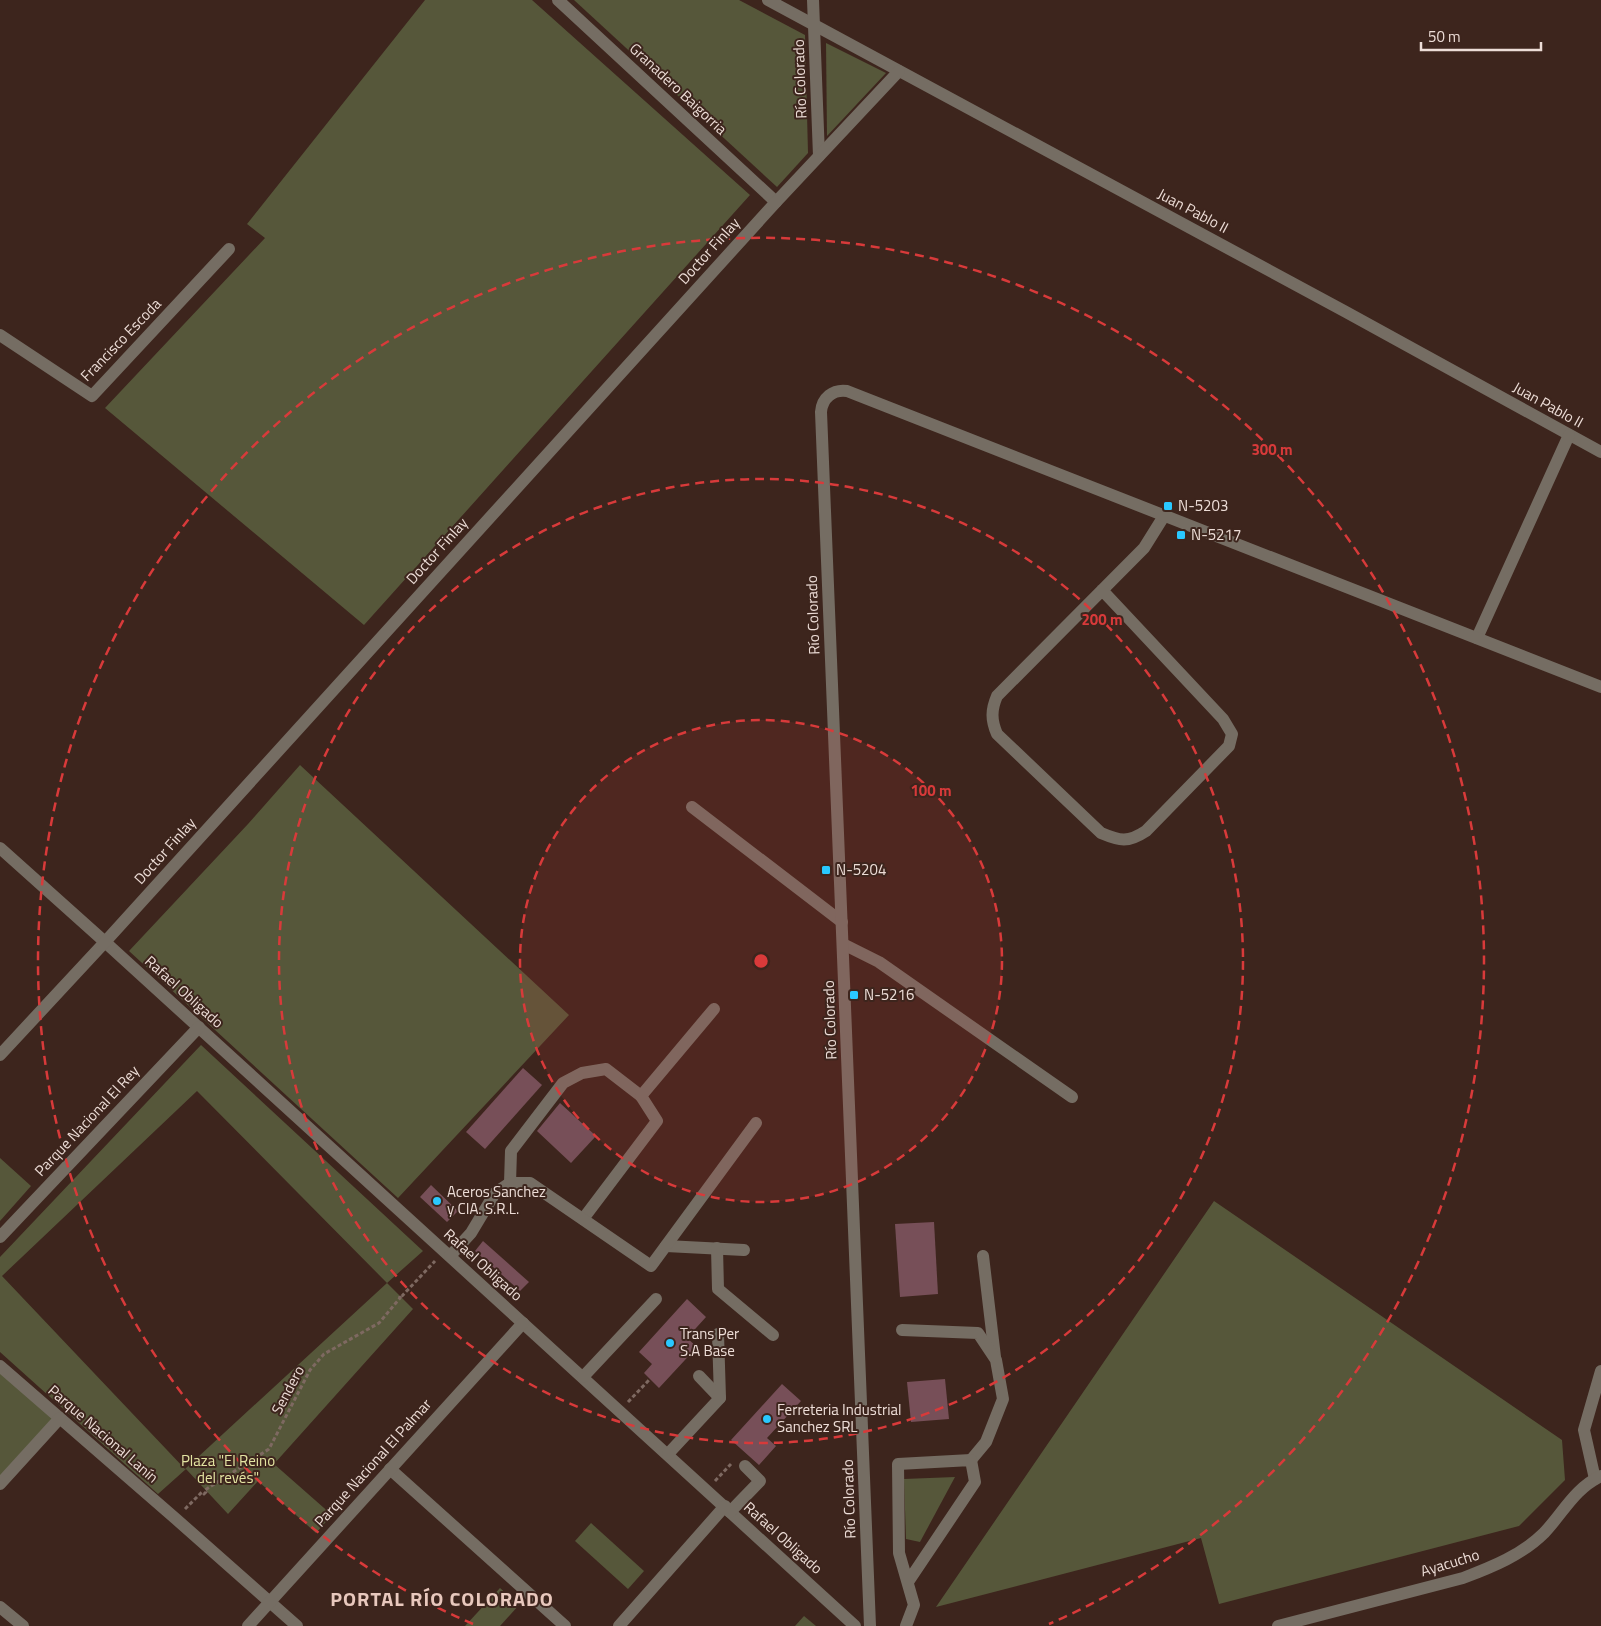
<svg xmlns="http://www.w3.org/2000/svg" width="1601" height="1626" viewBox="0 0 1601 1626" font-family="'Titillium Web',sans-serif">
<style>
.green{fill:#56573a;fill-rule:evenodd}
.building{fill:#774f58}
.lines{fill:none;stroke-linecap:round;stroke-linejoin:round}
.path{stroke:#7e6961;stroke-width:3;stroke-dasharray:4 2.5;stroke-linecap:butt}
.minor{stroke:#756d63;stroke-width:12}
.ring{fill:none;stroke:#d83a3a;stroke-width:2.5;stroke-dasharray:9 6}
.poi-dot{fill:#29c8ff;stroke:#3d251d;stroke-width:2}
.labels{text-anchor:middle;stroke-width:4;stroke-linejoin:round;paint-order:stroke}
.street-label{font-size:15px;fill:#edddd7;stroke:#3d251d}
.poi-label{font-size:15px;fill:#edddd7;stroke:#3d251d;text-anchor:start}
.park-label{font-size:15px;fill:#e3e4a2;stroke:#3d251d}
.district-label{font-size:20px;font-weight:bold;letter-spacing:1px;fill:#e8c8bd;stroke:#3d251d}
.centre{fill:#d83a3a;stroke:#3d251d;stroke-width:2.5}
.ring-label{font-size:15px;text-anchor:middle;font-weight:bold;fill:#d83a3a;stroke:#3d251d;stroke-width:4;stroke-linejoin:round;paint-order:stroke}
</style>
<rect width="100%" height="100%" fill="#3d251d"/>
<g class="green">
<path d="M 425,0 L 532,0 L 750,195 L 364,625 L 105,408 L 265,238 L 247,224 Z"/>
<path d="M 574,0 L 739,0 L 805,35 L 808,153 L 777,187 Z"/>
<path d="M 826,43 L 886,73 L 827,136 Z"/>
<path d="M 300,765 L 569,1015 L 398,1198 L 129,951 L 248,824 Z"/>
<path d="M 201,1045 L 423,1251 L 387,1283 L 413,1309 L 274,1464 L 332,1515 L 316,1533 L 258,1481 L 228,1514 L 186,1469 L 158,1494 L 0,1352 L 0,1257 ZM 197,1091 L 387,1283 L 185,1469 L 2,1276 Z"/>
<path d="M 0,1158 L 31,1186 L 0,1221 Z"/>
<path d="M 1214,1201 L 1562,1440 L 1565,1480 L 1519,1526 L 1219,1604 L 1201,1538 L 936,1607 Z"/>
<path d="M 0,1373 L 54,1418 L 0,1478 Z"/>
<path d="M 955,1477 L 920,1542 L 906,1539 L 904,1479 Z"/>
<path d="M 591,1523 L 644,1571 L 628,1589 L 575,1541 Z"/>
<path d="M 500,1588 L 519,1605 L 500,1626 L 465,1626 Z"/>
<path d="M 804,1616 L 816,1626 L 795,1626 Z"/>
</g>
<g class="building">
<path d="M 523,1068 L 542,1085 L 485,1149 L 466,1132 Z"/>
<path d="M 560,1103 L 596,1136 L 571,1163 L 537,1131 Z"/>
<path d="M 431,1185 L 458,1211 L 447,1222 L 420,1197 Z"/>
<path d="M 934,1222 L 938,1294 L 900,1297 L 895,1224 Z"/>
<path d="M 483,1241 L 529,1282 L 520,1291 L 475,1251 Z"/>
<path d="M 687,1299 L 706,1317 L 687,1338 L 697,1347 L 659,1388 L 644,1373 L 652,1364 L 639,1352 Z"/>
<path d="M 945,1379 L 949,1419 L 911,1422 L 907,1382 Z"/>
<path d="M 782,1384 L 801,1401 L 767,1438 L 776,1446 L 759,1465 L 731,1440 Z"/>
</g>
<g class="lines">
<g class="path">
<path d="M 628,1402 L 650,1379"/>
<path d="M 715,1481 L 731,1464"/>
<path d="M 185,1509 L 202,1492 L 204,1494 L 206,1492 L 205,1490 L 269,1449 L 310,1370 L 324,1354 L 379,1323 L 400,1298 L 399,1296 L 402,1296 L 435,1261"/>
</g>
<g class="minor">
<path d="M 558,0 L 776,202"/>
<path d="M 768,0 L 1346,312 L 1601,452"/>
<path d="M 813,0 L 819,156"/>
<path d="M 0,335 L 92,396 L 229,249"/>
<path d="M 1102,590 L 1223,719 L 1232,734 L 1229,746 L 1146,831 C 1128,843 1120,841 1101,833 L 997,734 C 991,720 991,710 997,696 L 1144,548 L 1164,516"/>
<path d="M 1477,638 L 1569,435"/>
<path d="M 692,807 L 842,922"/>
<path d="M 0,848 L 105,942 L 855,1626"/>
<path d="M 843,944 L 879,962 L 1072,1097"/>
<path d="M 0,1055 L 105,942 L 776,202 L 899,71"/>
<path d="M 510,1183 L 511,1151 L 563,1083 L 582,1073 L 606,1069 L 641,1096"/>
<path d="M 583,1219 L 657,1121 L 641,1096 L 714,1009"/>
<path d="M 0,1237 L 199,1027"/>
<path d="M 666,1246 L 744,1250"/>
<path d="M 717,1248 L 718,1289 L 773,1335"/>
<path d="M 450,1256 L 471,1233 L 495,1193 L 510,1183 L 530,1183 L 651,1266 L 756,1123"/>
<path d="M 983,1256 L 995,1357"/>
<path d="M 902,1330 L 978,1333 L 996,1360 L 1003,1399 L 986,1442 L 971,1460"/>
<path d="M 718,1334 L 720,1398"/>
<path d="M 0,1366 L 176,1519 L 297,1626"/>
<path d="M 583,1377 L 656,1299"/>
<path d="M 668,1454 L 720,1398 L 699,1376"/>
<path d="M 390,1469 L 565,1626"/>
<path d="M 1595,1479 L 1584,1430 L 1601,1371"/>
<path d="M 0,1484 L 60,1418"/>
<path d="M 730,1512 L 760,1481 L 745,1466"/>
<path d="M 0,1607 L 23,1626"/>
<path d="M 248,1626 L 523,1323"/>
<path d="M 619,1626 L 725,1506"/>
<path d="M 870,1626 L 821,412 C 822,398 833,389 847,391 L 1601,687"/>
<path d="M 906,1626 L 914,1605 L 899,1553 L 898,1464 L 971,1460 L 975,1482 L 908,1582"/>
<path d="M 1278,1626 L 1463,1578 C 1492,1567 1522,1555 1544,1533 C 1563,1513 1575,1488 1601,1476"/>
</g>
</g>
<circle cx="761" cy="961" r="241" fill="#d83a3a" fill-opacity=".12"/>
<g class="ring">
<circle cx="761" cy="961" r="241"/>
<circle cx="761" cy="961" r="482"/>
<path d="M473 1624A723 723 0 1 1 1049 1624"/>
</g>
<g class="poi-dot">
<rect x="1163" y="501" width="10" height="10" rx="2.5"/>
<rect x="1176" y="530" width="10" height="10" rx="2.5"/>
<rect x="821" y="865" width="10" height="10" rx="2.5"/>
<rect x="849" y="990" width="10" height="10" rx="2.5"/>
<circle cx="437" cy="1201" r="5"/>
<circle cx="670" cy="1343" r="5"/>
<circle cx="767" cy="1419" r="5"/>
</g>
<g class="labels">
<g class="street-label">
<text transform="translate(800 79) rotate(-92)" y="5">Río Colorado</text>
<text transform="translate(678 89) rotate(43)" y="5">Granadero Baigorria</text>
<text transform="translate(1193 211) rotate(28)" y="5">Juan Pablo II</text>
<text transform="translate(709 251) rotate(-48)" y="5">Doctor Finlay</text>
<text transform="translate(121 340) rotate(-46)" y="5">Francisco Escoda</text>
<text transform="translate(1548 405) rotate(29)" y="5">Juan Pablo II</text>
<text transform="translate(437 551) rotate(-48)" y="5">Doctor Finlay</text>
<text transform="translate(813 615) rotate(-92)" y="5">Río Colorado</text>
<text transform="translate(165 851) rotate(-48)" y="5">Doctor Finlay</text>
<text transform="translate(184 992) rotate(42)" y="5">Rafael Obligado</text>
<text transform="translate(830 1020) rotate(-92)" y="5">Río Colorado</text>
<text transform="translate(87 1121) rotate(-47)" y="5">Parque Nacional El Rey</text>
<text transform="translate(483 1265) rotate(42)" y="5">Rafael Obligado</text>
<text transform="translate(288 1390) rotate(-62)" y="5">Sendero</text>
<text transform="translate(103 1434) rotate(41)" y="5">Parque Nacional Lanín</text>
<text transform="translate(373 1463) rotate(-48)" y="5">Parque Nacional El Palmar</text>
<text transform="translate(849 1499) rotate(-92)" y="5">Río Colorado</text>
<text transform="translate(783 1538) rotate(42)" y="5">Rafael Obligado</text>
<text transform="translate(1450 1563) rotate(-17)" y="5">Ayacucho</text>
</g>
<g class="poi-label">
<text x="1178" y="511">N-5203</text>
<text x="1191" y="540">N-5217</text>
<text x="836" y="875">N-5204</text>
<text x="864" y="1000">N-5216</text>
<text x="447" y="1197">Aceros Sanchez<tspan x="447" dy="17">y CIA. S.R.L.</tspan></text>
<text x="680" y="1339">Trans Per<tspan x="680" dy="17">S.A Base</tspan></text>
<text x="777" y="1415">Ferreteria Industrial<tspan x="777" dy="17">Sanchez SRL</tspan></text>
</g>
<g class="park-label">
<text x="228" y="1466">Plaza "El Reino<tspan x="228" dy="17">del revés"</tspan></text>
</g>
<g class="district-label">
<text x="442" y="1606">PORTAL RÍO COLORADO</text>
</g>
</g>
<circle cx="761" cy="961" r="8" class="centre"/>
<g class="ring-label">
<text x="1272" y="455">300 m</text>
<text x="1102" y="625">200 m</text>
<text x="931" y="796">100 m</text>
</g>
<path d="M1421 42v8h120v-8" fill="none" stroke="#edddd7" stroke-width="2.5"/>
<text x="1428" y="42" font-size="15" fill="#edddd7" stroke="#3d251d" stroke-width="4" paint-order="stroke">50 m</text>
</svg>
